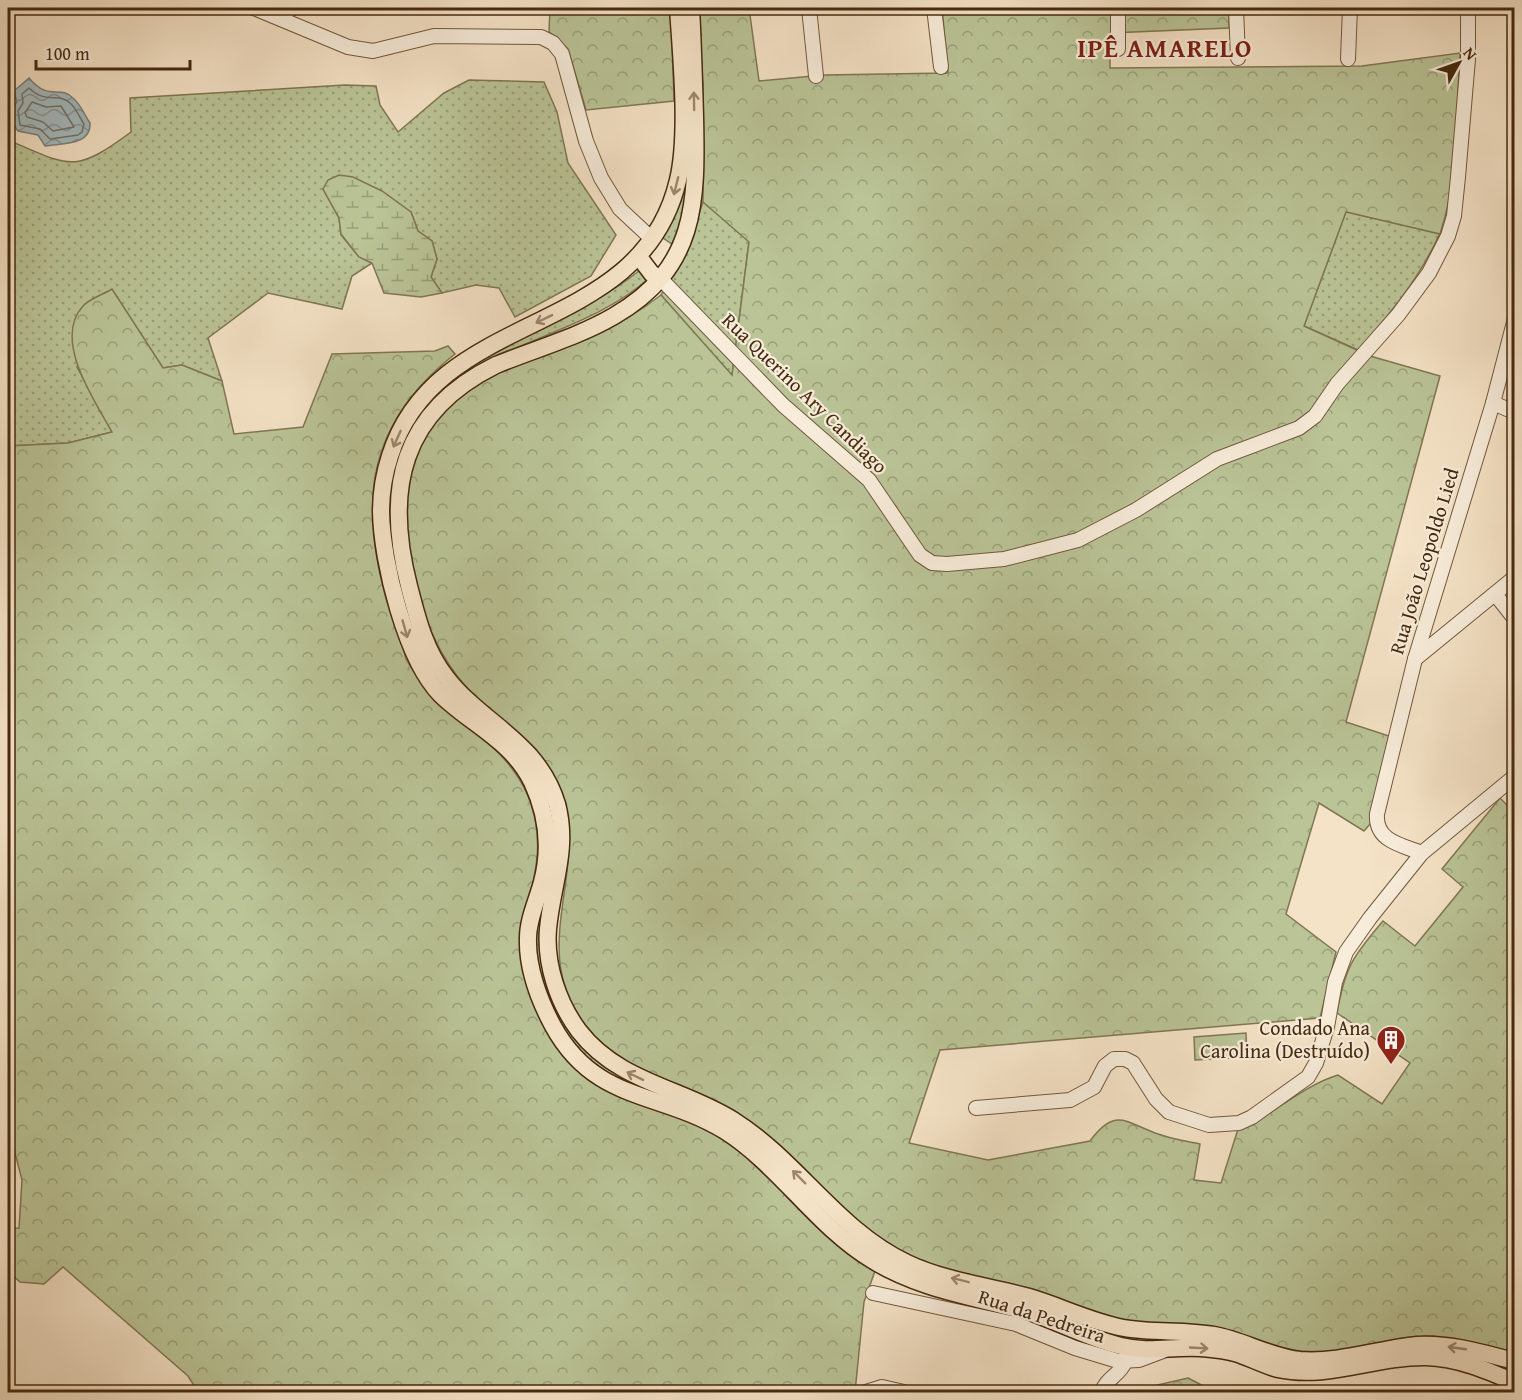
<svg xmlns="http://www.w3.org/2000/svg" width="1522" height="1400" viewBox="0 0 1522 1400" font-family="'Gentium Book Plus',serif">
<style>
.grass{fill:url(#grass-dots);stroke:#807753;stroke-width:1.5}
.forest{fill:url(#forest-crowns);stroke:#807753;stroke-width:1.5}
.wetland{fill:url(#wetland-marsh);stroke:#807753;stroke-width:1.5}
.pitch{fill:#bac497;stroke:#807753;stroke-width:1.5}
.water{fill:url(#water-waves);stroke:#7e817a;stroke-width:1.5}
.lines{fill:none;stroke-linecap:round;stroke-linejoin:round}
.shore{stroke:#747268;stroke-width:1.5}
.minor-casing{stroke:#72583d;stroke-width:16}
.major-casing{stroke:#462a0f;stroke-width:19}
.minor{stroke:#f8eddb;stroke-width:14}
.major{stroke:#f5e3c7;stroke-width:16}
.oneway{stroke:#9e866b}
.labels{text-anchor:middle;stroke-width:4.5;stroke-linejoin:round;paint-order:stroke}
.street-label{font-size:20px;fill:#462a0f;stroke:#f8eddb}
.poi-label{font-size:20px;fill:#462a0f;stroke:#f8eddb;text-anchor:end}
.district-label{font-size:26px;font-weight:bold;letter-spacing:1.5px;fill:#7a1f14;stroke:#f8eddb}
</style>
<defs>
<pattern id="grass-dots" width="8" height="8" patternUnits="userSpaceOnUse" patternTransform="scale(1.5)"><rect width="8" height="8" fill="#bac497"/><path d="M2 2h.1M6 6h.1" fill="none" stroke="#999f7a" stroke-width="1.8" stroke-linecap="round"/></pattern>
<pattern id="forest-crowns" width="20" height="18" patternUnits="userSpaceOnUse" patternTransform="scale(1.5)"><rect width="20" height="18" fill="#bac497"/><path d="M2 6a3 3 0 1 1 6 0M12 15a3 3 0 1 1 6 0" fill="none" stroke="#999f7a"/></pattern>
<pattern id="wetland-marsh" width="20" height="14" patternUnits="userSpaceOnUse" patternTransform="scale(1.5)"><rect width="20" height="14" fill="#bac497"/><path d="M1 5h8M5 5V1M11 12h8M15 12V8" fill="none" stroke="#999f7a"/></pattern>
<pattern id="water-waves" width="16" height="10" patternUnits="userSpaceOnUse" patternTransform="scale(1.5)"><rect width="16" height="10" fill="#a3bbc1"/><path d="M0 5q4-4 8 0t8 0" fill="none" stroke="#87989b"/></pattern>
</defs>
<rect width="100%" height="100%" fill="#f5e3c7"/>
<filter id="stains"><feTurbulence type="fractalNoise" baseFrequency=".00333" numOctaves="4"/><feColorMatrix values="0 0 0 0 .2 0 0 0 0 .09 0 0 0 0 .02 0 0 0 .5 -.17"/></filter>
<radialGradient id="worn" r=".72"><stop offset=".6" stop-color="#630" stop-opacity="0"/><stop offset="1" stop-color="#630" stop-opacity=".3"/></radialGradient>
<g class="grass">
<path d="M 469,80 L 544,82 L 557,112 L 568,163 L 616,235 L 591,276 L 515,317 L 499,288 L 476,285 L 442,293 L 431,277 L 437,259 L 432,241 L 418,231 L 411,212 L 323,189 L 339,218 L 341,235 L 359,257 L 372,263 L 352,276 L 342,309 L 268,293 L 208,338 L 222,381 L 182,365 L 163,368 L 112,290 L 77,367 L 112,432 L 68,443 L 8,446 L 8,140 C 70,166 73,175 131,132 L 130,98 L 345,85 L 376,86 L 380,105 L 398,132 L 444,93 Z"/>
<path d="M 690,163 L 683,218 L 672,244 L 660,236 Z"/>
<path d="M 703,202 L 749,241 L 732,376 L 661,295 L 684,256 Z"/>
<path d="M 1346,211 L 1440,233 C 1420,278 1390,314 1358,350 L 1304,326 Z"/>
<path d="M 640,270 L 649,278 C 578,343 458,343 412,431 C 400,453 392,477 391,501 C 388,546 415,653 446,687 C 473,718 511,736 534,771 C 551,798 560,835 554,866 C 551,887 543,908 542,930 C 540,955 546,980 555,1002 C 593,1088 671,1084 738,1131 C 801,1176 842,1244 917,1273 C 952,1287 991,1292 1028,1302 C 1054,1310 1079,1322 1105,1329 C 1122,1334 1145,1332 1160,1338 L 1094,1329 L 1087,1331 L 1034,1308 L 932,1283 L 897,1269 L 848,1237 L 754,1146 C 672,1084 588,1107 547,995 C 539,973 531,949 535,925 C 538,912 544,899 548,886 C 558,852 554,820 541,787 C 519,733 457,716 427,669 C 408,638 402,596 394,561 C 378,488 401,405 469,364 C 525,330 589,312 640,270 Z"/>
</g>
<g class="forest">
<path d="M 550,8 L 671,8 L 674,101 L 586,110 L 568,49 L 549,32 Z"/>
<path d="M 698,8 L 749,8 L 759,81 L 824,75 L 948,73 L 942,8 L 1229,8 L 1229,28 L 1110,33 L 1110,68 L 1362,66 L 1460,53 C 1456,112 1459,178 1440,234 L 1346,212 L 1304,326 L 1370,356 L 1440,376 L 1346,722 L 1389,736 L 1371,823 L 1364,831 L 1319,803 L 1286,914 L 1336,952 L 1320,1018 L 940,1050 L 909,1143 L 988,1160 L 1090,1141 C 1116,1106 1126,1123 1158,1134 C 1171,1139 1186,1141 1200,1144 L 1194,1180 L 1221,1183 L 1238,1129 C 1274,1115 1300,1087 1338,1075 L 1382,1104 L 1410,1063 L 1337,1013 C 1345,967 1353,956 1383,921 L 1415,946 L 1463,887 L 1442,869 L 1500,798 L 1514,812 L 1514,1355 L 1460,1340 L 1432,1336 L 1404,1338 L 1331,1352 L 1286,1351 L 1120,1320 L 934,1266 L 897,1251 C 823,1199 749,1146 675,1094 C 645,1073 608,1056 586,1026 C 528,951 585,881 564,802 C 549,747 502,726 467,688 C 414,630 383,505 426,434 C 461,376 528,362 587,338 C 614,327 638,313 661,295 L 732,375 L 749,242 L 703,202 L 703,86 Z"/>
<path d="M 112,289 L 163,368 L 182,365 L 222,381 L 234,434 L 303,427 L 332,354 L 435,351 L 448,346 L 455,354 C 395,401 363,460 375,538 L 406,659 C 436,716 503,736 528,796 C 544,835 537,868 528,907 C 526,917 521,928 521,938 C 520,951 567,1049 575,1068 C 620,1106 680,1108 728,1140 C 742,1150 755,1165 768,1178 C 802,1211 834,1246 875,1271 L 864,1302 L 855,1392 L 198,1392 L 188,1376 L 63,1267 L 44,1284 L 20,1282 L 8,1271 L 8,1229 L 19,1228 L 22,1180 L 12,1141 L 8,1140 L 8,446 L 68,443 L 112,432 C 95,401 52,340 83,306 C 89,299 104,294 112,289 Z"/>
<path d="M 1188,1378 L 1215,1392 L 1156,1392 L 1157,1385 Z"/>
</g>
<path class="wetland" d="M 339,175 L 353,177 L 382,191 L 411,212 L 418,231 L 432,241 L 437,259 L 431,277 L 442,293 L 421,297 L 384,293 L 372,263 L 359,257 L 341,234 L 339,218 L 323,189 L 328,180 Z"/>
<path class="pitch" d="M 1246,1033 L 1247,1057 L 1195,1060 L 1194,1037 Z"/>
<path class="water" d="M 29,78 C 50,103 59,83 74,99 C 81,105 85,116 90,123 C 91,146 62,143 45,146 L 38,135 L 18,131 C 10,121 9,112 17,102 L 14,91 Z"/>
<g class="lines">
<g class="shore">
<path d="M 29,88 C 47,105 59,92 70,103 C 76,108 80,118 84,124 L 82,132 L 78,135 L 50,139 L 40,129 L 20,125 L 18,111 L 23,103 L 22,94 Z"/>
<path d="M 32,102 L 46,107 L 61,106 L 74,127 L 53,131 L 43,122 L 27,117 L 25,113 Z"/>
</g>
<g class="minor-casing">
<g id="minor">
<path d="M 254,8 L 348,47 L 373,51 L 434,36 L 541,37 L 553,43 L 562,54 L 586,141 L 601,178 L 620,209 L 652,239"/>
<path d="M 809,8 L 816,76"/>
<path d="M 934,8 L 941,67"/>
<path d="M 1236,8 L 1238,58"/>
<path d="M 274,16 L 293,8"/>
<path d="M 1118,49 L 1118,8"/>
<path d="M 1348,59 L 1350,8"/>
<path d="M 660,278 L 783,405 L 869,480 L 920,555 L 932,563 L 947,564 L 1004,559 L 1078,540 L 1136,510 L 1217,459 L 1299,428 L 1315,416 L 1337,384 L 1398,315 L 1429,273 L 1448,236 L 1454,216 L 1458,177 L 1468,59 L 1468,8"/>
<path d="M 1493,403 L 1514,412"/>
<path d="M 1495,594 L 1514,618"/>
<path d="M 1415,659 L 1514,578"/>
<path d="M 1422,853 C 1401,845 1375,841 1377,814 L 1415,659 L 1493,403 L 1514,322"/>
<path d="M 976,1108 L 1070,1100 L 1094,1087 L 1105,1066 L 1114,1059 L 1125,1059 L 1133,1063 L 1156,1099 L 1169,1112 L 1209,1125 L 1239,1123 L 1252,1117 L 1308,1077 L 1316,1063 L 1327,1027 L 1335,982 L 1346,952 L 1370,918 L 1422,853 L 1514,777"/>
<path d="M 873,1293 L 1016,1324 L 1075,1348 L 1118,1361 L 1139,1360 L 1163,1351"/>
<path d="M 866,1392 L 882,1387 L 904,1392"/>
<path d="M 1102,1392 C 1106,1378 1120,1375 1125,1362"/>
</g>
</g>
<g class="major-casing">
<g id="major">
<path d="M 678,8 C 681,55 689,135 678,180 C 641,340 437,306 390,456 C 384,474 381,493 381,512 C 382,562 406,660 441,695 C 472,725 512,741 532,782 C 547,814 551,848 542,882 C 537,901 528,919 528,938 C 527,967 539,1000 553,1026 C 595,1103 660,1091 725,1131 C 780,1166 816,1226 872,1260 C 919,1289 971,1296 1024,1311 C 1057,1320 1087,1338 1121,1346 C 1148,1353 1173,1346 1201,1348 C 1211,1349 1224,1350 1235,1353 C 1249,1357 1263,1365 1278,1369 C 1328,1380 1376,1356 1426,1357 C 1458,1358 1486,1370 1514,1382"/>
<path d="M 691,8 C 693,44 694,81 695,117 C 697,202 697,268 614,316 C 578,337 535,349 496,365 C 401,412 384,489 409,586 C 417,617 425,651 446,677 C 482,724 538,741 557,804 C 569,849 552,885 548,929 C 545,964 558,1003 579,1031 C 618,1082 682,1088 733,1120 C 798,1161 837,1230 907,1263 C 945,1281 989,1286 1029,1297 C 1060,1306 1091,1322 1124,1328 C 1153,1333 1184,1330 1214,1335 C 1243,1340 1270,1357 1300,1360 C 1339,1363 1378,1349 1417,1345 C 1450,1343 1483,1353 1514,1361"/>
<path d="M 639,257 L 652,274 L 660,278"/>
</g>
</g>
<use href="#minor" class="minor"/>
<use href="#major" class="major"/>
</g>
<defs><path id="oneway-shaft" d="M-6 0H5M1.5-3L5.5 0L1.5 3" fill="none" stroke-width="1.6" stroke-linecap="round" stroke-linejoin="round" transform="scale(1.5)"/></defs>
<g class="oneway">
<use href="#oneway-shaft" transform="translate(694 101) rotate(-91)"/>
<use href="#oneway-shaft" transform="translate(676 186) rotate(104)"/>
<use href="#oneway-shaft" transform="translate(544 319) rotate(154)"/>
<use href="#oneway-shaft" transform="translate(397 439) rotate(114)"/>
<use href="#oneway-shaft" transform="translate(405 629) rotate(74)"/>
<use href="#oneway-shaft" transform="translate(635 1076) rotate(-154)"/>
<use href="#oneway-shaft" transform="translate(799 1177) rotate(-135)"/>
<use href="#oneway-shaft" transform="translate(960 1280) rotate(-166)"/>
<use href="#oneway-shaft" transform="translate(1199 1348) rotate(3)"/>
<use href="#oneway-shaft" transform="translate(1457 1348) rotate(-172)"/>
</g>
<defs>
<g id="building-pin" transform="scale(1.5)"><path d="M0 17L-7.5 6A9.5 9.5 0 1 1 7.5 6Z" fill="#8f2418" stroke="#f8eddb"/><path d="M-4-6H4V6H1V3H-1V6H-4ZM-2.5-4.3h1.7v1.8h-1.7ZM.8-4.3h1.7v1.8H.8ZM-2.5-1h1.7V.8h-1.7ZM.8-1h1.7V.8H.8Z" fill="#fff"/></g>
</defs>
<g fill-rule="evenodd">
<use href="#building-pin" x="1391" y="1040"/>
</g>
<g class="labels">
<g class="street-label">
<text transform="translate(805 393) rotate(44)" y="7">Rua Querino Ary Candiago</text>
<text transform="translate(1424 561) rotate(-73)" y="7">Rua João Leopoldo Lied</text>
<text transform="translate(1042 1316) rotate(18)" y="7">Rua da Pedreira</text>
</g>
<g class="poi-label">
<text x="1370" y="1035">Condado Ana<tspan x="1370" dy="23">Carolina (Destruído)</tspan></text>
</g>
<g class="district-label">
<text x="1165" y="57">IPÊ AMARELO</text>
</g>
</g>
<rect width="1522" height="1400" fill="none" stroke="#f5e3c7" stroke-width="30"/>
<rect x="9" y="9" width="1504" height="1382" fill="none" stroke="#462a0f" stroke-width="3"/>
<rect x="15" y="15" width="1492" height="1370" fill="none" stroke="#462a0f" stroke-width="1.5"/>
<g transform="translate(1459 63) rotate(50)" stroke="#f8eddb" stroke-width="4.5" paint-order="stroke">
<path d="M0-4.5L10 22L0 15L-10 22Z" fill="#462a0f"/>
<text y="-9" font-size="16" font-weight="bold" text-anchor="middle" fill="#462a0f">N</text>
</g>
<path d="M36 60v9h154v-9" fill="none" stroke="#462a0f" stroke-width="3"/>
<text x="45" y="60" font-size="18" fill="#462a0f" stroke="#f8eddb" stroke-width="4.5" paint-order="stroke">100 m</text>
<rect width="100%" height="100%" filter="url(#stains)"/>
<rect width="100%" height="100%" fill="url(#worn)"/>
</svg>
